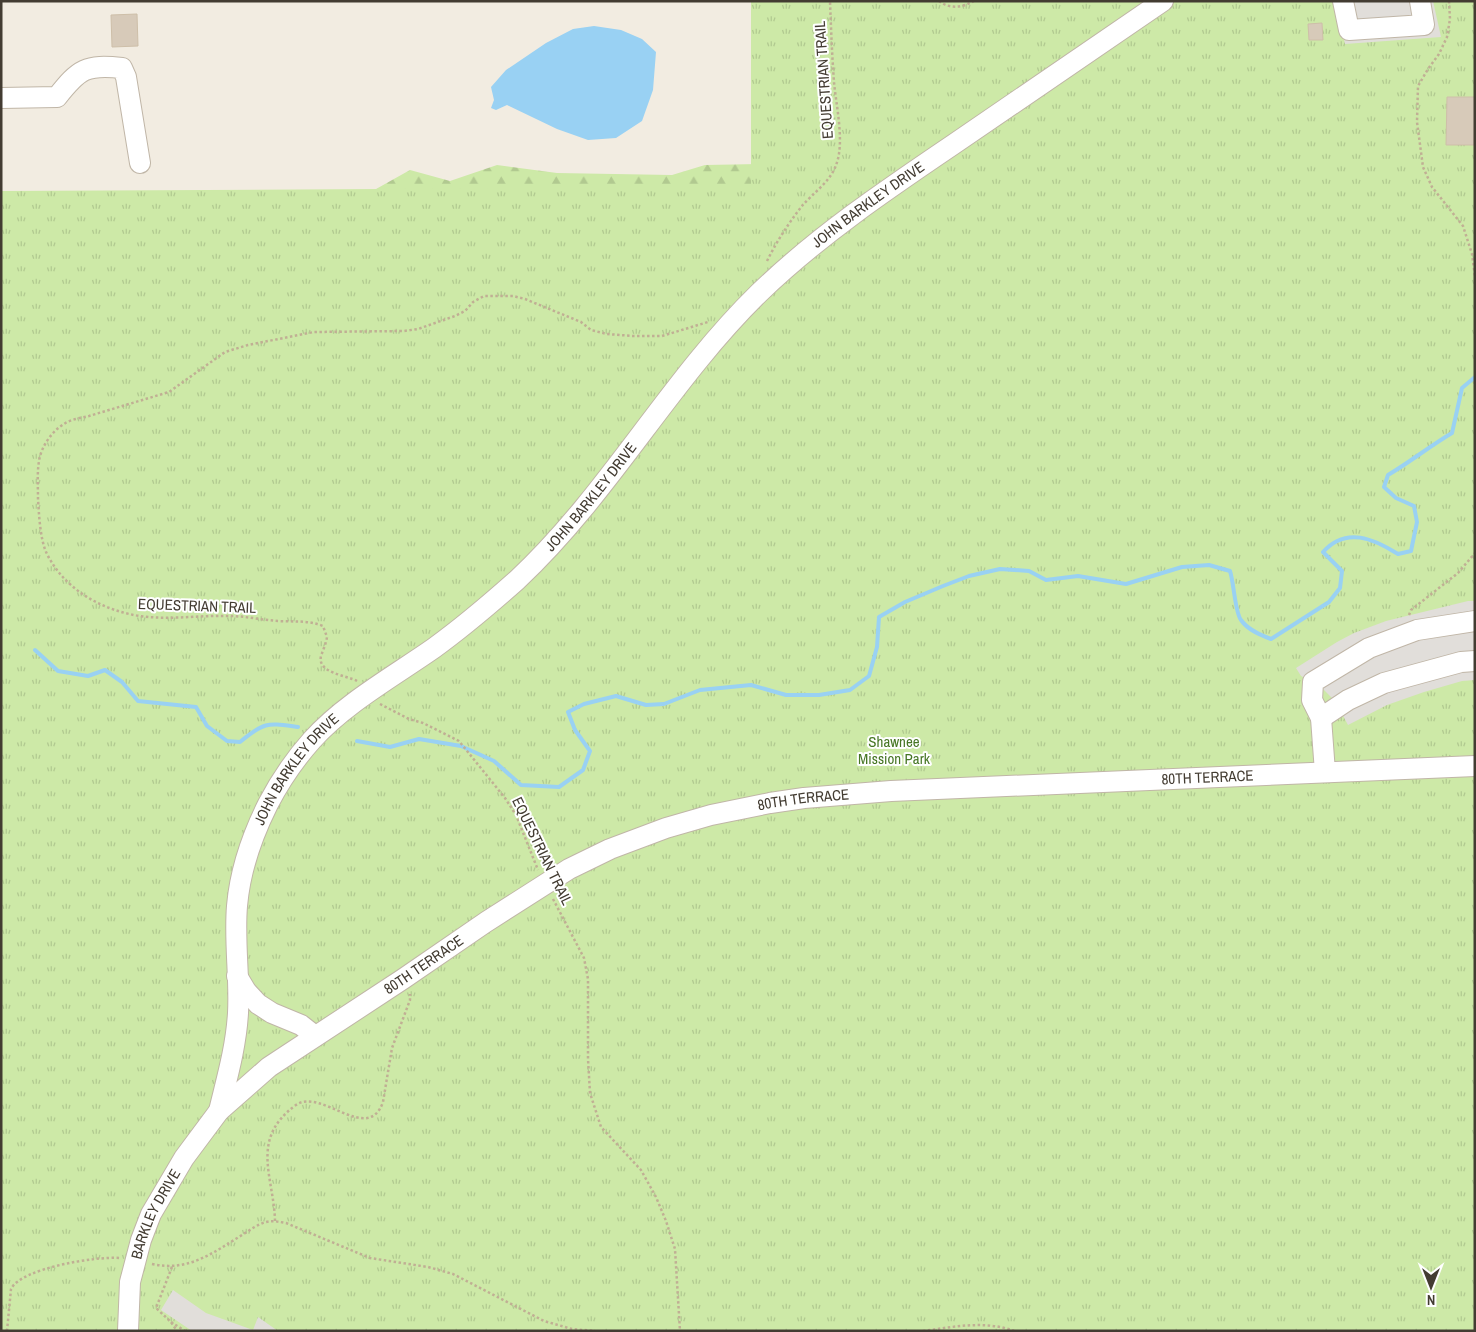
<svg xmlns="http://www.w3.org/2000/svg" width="1476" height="1332" viewBox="0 0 1476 1332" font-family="'Archivo Narrow',sans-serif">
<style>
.forest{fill:url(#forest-firs)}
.park{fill:url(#park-tufts)}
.parking{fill:#e1deda}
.water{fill:#99d1f3}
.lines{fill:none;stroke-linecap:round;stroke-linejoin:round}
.stream{stroke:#99d1f3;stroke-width:4}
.building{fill:#d7cab9;stroke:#cebfa9}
.minor-casing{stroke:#c0b6a7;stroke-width:22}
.path{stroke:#c0af94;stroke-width:2.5;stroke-dasharray:2.5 2.5;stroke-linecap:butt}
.minor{stroke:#fff;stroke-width:20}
.labels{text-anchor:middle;stroke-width:4;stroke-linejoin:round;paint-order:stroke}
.street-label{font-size:15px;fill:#433c32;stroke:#fff}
.park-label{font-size:15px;fill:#467624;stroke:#fff}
</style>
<defs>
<pattern id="forest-firs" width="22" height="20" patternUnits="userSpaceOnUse" patternTransform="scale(1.25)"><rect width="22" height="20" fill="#cde9a7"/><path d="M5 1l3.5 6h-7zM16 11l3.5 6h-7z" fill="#b1c990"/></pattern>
<pattern id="park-tufts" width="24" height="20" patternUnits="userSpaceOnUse" patternTransform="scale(1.25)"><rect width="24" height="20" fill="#cde9a7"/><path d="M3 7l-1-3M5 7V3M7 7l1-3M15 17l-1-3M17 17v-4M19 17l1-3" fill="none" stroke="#b1c990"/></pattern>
</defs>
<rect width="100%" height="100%" fill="#f2ece1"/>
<path class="forest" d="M 759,164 L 793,190 L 351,203 L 410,170 L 450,181 L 497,165 L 557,173 L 672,175 L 705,165 Z"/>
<path class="park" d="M 751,1 L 1475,1 L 1475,1331 L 1,1331 L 1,191 L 751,187 Z"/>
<g class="parking">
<path d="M 1336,1 L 1433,1 L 1441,37 L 1345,44 Z"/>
<path d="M 1468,601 L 1475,601 L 1475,680 L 1462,681 L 1424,692 L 1387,705 L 1348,725 L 1335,701 L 1320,686 L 1301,676 L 1296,668 L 1337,642 L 1354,633 L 1386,621 Z"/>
<path d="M 173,1290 L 206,1313 L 253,1330 L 258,1317 L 278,1331 L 192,1331 L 161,1310 Z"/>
</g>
<path class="water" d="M 594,26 L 621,30 L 642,39 L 656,52 L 653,90 L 642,121 L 616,138 L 588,140 L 557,129 L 507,105 L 496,110 L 491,108 L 494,100 L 491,87 L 506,70 L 546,43 L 573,29 Z"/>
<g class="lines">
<g class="stream">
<path d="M 35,650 L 58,671 L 88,676 L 105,670 L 122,682 L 138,701 L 196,707 L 207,726 L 227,741 L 240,742 C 265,721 268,723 298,727"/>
<path d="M 357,741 L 390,747 L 419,739 L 461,746 L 494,761 L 521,785 L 559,787 L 583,770 L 590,751 L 575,730 L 568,712 L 584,704 L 616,696 L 646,705 L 664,704 L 700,690 L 751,685 L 786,695 L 819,695 L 850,690 L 869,676 L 877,647 L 879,617 L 905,602 L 943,586 L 969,576 L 1000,569 L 1029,571 L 1046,580 L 1078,576 L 1126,584 L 1182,567 L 1209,565 L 1230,571 C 1234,583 1235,613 1241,620 C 1248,630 1260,635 1271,639 L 1329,602 L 1340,588 L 1342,571 L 1323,552 C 1346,526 1374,539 1398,554 L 1411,551 L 1417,522 L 1414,506 L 1396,498 L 1384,487 L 1388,475 C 1410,462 1430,446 1452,433 L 1462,388 L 1475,377"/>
</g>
</g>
<g class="building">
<path d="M 137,14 L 138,46 L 112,47 L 111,15 Z"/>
<path d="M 1322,23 L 1323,40 L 1309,40 L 1308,24 Z"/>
<path d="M 1447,97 L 1475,97 L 1474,145 L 1446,145 Z"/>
</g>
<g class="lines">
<g class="minor-casing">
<g id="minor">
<path d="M 1343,1 L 1349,30 L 1424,25 L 1420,1"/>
<path d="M 1,98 L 57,97 C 79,69 86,64 122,68 L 126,77 L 140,163"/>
<path d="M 1321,718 L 1348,700 L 1384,683 L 1461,662 L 1475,661"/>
<path d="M 1325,772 L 1321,718 L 1312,700 L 1313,682 L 1369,648 L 1417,630 L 1475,621"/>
<path d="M 237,976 L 246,991 L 258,1004 L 272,1013 L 301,1025 L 315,1036"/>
<path id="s1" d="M 219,1111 C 227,1078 236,1047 238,1013 C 240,978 234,942 237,906 C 240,871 253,834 268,804 C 280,781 295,759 312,740 C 344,704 394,676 434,648 C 463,627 490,604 517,580 C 609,494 669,381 759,293 C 818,236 886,190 954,144 C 1023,96 1093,49 1163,1"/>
<path id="s2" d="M 128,1331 L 130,1282 L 141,1240 L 151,1214 L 184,1158 L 219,1111 L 269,1067 L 403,979 L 486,922 L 569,869 L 610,849 L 666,828 L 711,815 L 770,803 L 804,798 L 891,791 L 1475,766"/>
</g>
</g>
<g class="path">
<path d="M 939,1 C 949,9 962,8 974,1"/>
<path d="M 1449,1 L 1450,19 L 1447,37 L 1439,54 L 1428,69 L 1418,86 L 1417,122 L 1423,167 L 1432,187 L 1463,226 L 1472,254 L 1475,277"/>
<path d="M 767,261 C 777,241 788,224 802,206 C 812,194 831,181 836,165 C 845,143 836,105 834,82 C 832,55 831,28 830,1"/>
<path d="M 1409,615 L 1411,610 L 1458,573 L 1475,553"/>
<path d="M 357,681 C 346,675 317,673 321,656 C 323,650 326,644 327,637 L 323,626 C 308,620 294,622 278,621 C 262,620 245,616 229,616 C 198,615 165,621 134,615 C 98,608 64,588 47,554 C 40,540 39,514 38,499 C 38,486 37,473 39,461 C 41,447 52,431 64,424 C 71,419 81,418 89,416 L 169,392 L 225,352 L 248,345 L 314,332 L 404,331 L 418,329 L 455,316 L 465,311 L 473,302 L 484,296 L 513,296 L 525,299 L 581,322 L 591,330 L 607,334 L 633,336 L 662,336 L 708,322"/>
<path d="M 380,704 L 409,719 L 423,723 L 459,741 L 505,798 L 516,815 L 538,870"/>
<path d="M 553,899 L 584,958 L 588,979 L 588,1059 L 590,1093 L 601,1127 L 641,1170 L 656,1197 L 666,1221 L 675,1249 L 680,1331"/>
<path d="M 275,1221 C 274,1177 249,1139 296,1105 C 321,1087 368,1145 383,1102 L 392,1048 L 410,1000 L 410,994"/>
<path d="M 152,1264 C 188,1272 213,1253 242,1235 C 250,1230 258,1224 266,1222 C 273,1220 279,1222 286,1223 L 370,1258 L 428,1267 L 453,1274 L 544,1321 L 572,1329 L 595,1331"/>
<path d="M 172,1267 L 156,1308 L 171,1322 L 177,1331"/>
<path d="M 171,1322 L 185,1331"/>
<path d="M 7,1331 L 11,1289 C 21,1268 97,1256 120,1258"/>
<path d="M 923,1331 C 953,1327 985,1320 1014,1331"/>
</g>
<use href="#minor" class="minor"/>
</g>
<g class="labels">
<g class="street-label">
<text transform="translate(824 80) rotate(-94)" y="5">EQUESTRIAN TRAIL</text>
<text dy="5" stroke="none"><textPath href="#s1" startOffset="1169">JOHN BARKLEY DRIVE</textPath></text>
<text dy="5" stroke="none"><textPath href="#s1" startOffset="764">JOHN BARKLEY DRIVE</textPath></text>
<text transform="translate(197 606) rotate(2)" y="5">EQUESTRIAN TRAIL</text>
<text dy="5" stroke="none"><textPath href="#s1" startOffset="359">JOHN BARKLEY DRIVE</textPath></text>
<text dy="5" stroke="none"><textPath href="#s2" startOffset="1321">80TH TERRACE</textPath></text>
<text dy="5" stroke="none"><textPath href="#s2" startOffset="916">80TH TERRACE</textPath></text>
<text transform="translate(542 851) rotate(64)" y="5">EQUESTRIAN TRAIL</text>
<text dy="5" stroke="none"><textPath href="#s2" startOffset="496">80TH TERRACE</textPath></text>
<text dy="5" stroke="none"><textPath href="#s2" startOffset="122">BARKLEY DRIVE</textPath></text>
</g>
<g class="park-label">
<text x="894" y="747">Shawnee<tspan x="894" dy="17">Mission Park</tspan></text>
</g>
</g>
<rect width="1476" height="1332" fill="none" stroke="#433c32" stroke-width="5"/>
<g transform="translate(1431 1287) rotate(180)" stroke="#ffffff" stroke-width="4" paint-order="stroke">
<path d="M0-4L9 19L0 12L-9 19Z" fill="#433c32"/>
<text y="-8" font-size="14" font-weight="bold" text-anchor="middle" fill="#433c32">N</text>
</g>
</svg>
